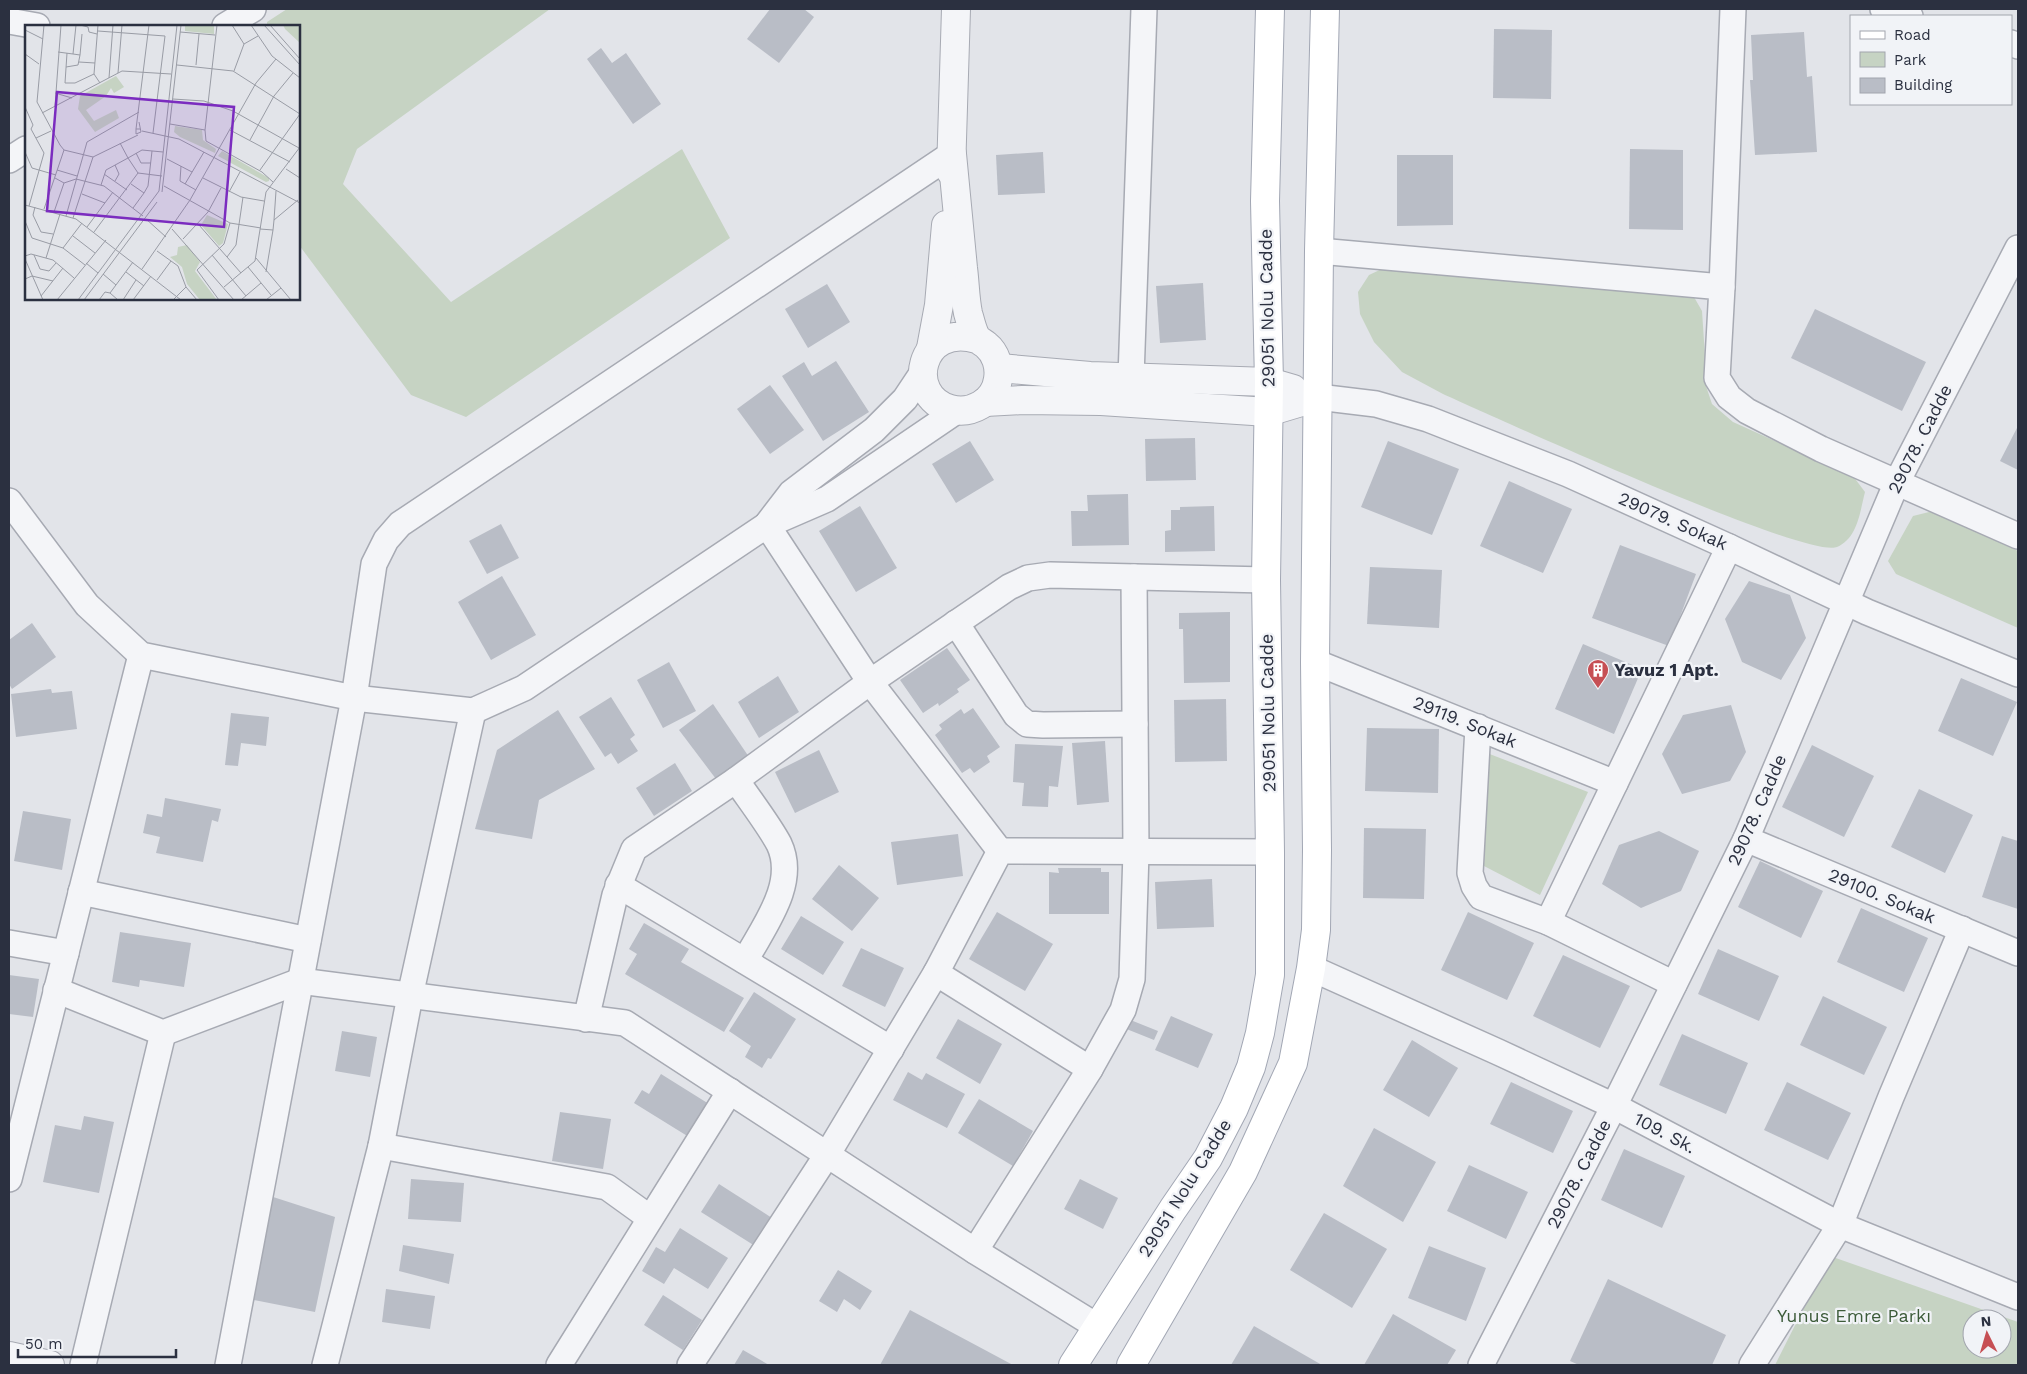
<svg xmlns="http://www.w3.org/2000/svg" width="2027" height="1374" viewBox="0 0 2027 1374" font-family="'Work Sans',sans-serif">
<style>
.green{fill:#c6d3c3;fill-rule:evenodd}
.building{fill:#b9bdc6}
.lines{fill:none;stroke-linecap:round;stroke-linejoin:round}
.minor-casing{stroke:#a7aab3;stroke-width:28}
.tertiary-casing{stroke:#a7aab3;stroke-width:30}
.primary-casing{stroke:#a2a7b4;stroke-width:30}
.minor{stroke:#f4f5f8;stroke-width:25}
.tertiary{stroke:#f4f5f8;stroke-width:28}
.primary{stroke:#fff;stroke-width:28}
.labels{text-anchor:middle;stroke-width:4.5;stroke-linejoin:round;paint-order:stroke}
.street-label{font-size:18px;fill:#2b3040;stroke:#f1f3f7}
.poi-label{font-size:18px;font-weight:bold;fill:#2b3040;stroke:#f1f3f7;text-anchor:start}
.park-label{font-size:18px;fill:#3c5b39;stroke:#f1f3f7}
.inset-road{fill:none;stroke:#999ca5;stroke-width:1}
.view{fill:#7b2cbf;fill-opacity:0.15;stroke:#7b2cbf;stroke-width:2.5}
.inset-edge{fill:none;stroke:#2b3040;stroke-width:2.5}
</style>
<rect width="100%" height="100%" fill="#e2e4e9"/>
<g class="green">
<path d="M 287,9 L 550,9 L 357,149 L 343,184 L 451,302 L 682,149 L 730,238 L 466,417 L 411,395 L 299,245 L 299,26 L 267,26 L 267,22 Z"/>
<path d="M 1386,267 L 1690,290 L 1702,311 L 1705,356 L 1706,386 L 1712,404 L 1733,422 L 1853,476 L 1865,492 C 1860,511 1858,538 1837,547 C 1807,560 1492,416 1443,394 L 1402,372 L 1374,342 L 1360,314 L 1358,292 L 1369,275 Z"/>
<path d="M 1933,511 L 2018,551 L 2018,628 L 1896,574 L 1888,561 L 1913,516 Z"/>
<path d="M 1487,753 L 1588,792 L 1540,895 L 1484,866 Z"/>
<path d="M 1830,1256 L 2018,1322 L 2018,1365 L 1775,1365 ZM 1972,1319 L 2002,1319 L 2002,1349 L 1972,1349 Z"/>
</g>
<g class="building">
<path d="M 770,9 L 804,9 L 814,17 L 779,63 L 747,39 Z"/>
<path d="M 1494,29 L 1552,30 L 1551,99 L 1493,98 Z"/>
<path d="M 1804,32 L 1807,77 L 1812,76 L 1817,152 L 1755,155 L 1750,80 L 1753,80 L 1751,35 Z"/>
<path d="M 601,48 L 612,63 L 626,53 L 661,104 L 633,124 L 587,59 Z"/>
<path d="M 1630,149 L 1683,150 L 1683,230 L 1629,229 Z"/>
<path d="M 1043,152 L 1045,193 L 998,195 L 996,155 Z"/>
<path d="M 1397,155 L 1453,155 L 1453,225 L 1397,226 Z"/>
<path d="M 1203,283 L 1206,340 L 1160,343 L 1156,286 Z"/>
<path d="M 827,284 L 850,322 L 808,348 L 785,309 Z"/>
<path d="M 1815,309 L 1926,362 L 1902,411 L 1791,358 Z"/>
<path d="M 836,361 L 869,412 L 823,441 L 782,376 L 804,362 L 812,376 Z"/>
<path d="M 770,385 L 804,430 L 770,454 L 737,409 Z"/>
<path d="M 2018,426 L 2018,470 L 2000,461 Z"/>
<path d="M 1195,438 L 1196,480 L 1146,481 L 1145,439 Z"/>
<path d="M 970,441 L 994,480 L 956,503 L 932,464 Z"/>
<path d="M 1388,441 L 1459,469 L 1432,535 L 1361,507 Z"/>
<path d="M 1509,481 L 1572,509 L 1543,573 L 1480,546 Z"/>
<path d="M 1128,494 L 1129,545 L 1072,546 L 1071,511 L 1088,511 L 1087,495 Z"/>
<path d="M 860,506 L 897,568 L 856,592 L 819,531 Z"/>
<path d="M 1214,506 L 1215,551 L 1165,552 L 1165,531 L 1171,530 L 1171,510 L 1180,510 L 1180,507 Z"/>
<path d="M 501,524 L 519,558 L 487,574 L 469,541 Z"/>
<path d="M 1620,545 L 1696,574 L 1669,646 L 1592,618 Z"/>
<path d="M 1370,567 L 1442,570 L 1439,628 L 1367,624 Z"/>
<path d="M 502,576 L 536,635 L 491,660 L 458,602 Z"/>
<path d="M 1749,581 L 1790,595 L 1806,638 L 1781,680 L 1742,662 L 1725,619 Z"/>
<path d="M 1230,612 L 1230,682 L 1184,683 L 1183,629 L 1179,629 L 1179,613 Z"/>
<path d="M 32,623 L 56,657 L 12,689 L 9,684 L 9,640 Z"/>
<path d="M 1583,644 L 1642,669 L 1614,734 L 1555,709 Z"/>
<path d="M 947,648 L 970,680 L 957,689 L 959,692 L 939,706 L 938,703 L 923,713 L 900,680 Z"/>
<path d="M 669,662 L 696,711 L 663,728 L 637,680 Z"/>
<path d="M 778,676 L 799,712 L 759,738 L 738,702 Z"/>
<path d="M 1961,678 L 2017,702 L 1993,756 L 1938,731 Z"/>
<path d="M 51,689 L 52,693 L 72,691 L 77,729 L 16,737 L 11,694 Z"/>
<path d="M 611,697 L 635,735 L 630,739 L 638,751 L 618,764 L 611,753 L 605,757 L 579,717 Z"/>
<path d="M 1226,699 L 1227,761 L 1175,762 L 1174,700 Z"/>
<path d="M 713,704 L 749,757 L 716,779 L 679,730 Z"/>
<path d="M 1731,705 L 1746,752 L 1730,781 L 1682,794 L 1662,754 L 1683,715 Z"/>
<path d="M 973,708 L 1000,747 L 987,756 L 990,762 L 974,773 L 970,768 L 962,773 L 935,735 L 942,729 L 939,725 L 961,709 L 964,714 Z"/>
<path d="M 558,710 L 595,769 L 539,800 L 532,839 L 475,829 L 497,750 Z"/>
<path d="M 231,713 L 269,717 L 266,746 L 241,743 L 238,766 L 225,765 Z"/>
<path d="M 1367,728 L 1439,729 L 1438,793 L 1365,791 Z"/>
<path d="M 1105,741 L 1109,802 L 1077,805 L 1072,743 Z"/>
<path d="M 1015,744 L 1063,746 L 1058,787 L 1049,786 L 1048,807 L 1022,806 L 1024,783 L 1013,782 Z"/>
<path d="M 1812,745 L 1874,776 L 1844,837 L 1782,807 Z"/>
<path d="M 819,750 L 839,792 L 795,813 L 775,772 Z"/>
<path d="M 675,763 L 692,791 L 654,816 L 636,788 Z"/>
<path d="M 1919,789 L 1973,815 L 1945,873 L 1891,847 Z"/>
<path d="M 165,798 L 221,809 L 218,822 L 212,820 L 203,862 L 156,853 L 160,837 L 143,833 L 147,814 L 162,817 Z"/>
<path d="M 23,811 L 71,819 L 62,870 L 14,861 Z"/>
<path d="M 1364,828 L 1426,829 L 1424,899 L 1363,898 Z"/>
<path d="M 1659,831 L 1699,851 L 1681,891 L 1641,908 L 1602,884 L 1619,845 Z"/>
<path d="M 958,834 L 963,876 L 897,885 L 891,842 Z"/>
<path d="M 2002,836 L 2018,841 L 2018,909 L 1982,897 Z"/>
<path d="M 1760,861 L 1823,891 L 1801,938 L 1738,907 Z"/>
<path d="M 839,865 L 879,898 L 852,931 L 812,899 Z"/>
<path d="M 1058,868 L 1101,868 L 1101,872 L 1109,872 L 1109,914 L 1049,914 L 1049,872 L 1059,873 Z"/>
<path d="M 1212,879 L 1214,927 L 1157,929 L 1155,882 Z"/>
<path d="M 1861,908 L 1928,938 L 1904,992 L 1837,962 Z"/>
<path d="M 997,912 L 1053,944 L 1025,991 L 969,959 Z"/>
<path d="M 1468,912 L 1534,943 L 1507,1000 L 1441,970 Z"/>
<path d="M 801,916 L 844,942 L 823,975 L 781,949 Z"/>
<path d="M 644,923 L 689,949 L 681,962 L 744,998 L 724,1032 L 625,974 L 637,954 L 629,949 Z"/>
<path d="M 120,932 L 191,943 L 184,987 L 140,980 L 139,987 L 112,982 Z"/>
<path d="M 861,948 L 904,968 L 885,1007 L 842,986 Z"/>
<path d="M 1718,949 L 1779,976 L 1759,1021 L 1698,994 Z"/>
<path d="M 1563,955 L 1630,986 L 1600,1048 L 1533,1016 Z"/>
<path d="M 9,975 L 39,979 L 33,1017 L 9,1014 Z"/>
<path d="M 754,992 L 796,1019 L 771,1059 L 768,1058 L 762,1068 L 745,1057 L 751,1046 L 729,1031 Z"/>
<path d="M 1823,996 L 1887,1027 L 1864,1075 L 1800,1045 Z"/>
<path d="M 1171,1016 L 1213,1034 L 1198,1068 L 1155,1050 Z"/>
<path d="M 958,1019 L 1002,1044 L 980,1084 L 936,1058 Z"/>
<path d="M 1128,1019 L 1158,1031 L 1154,1040 L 1124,1028 Z"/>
<path d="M 342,1031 L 377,1037 L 370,1077 L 335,1071 Z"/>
<path d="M 1682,1034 L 1748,1063 L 1726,1114 L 1659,1085 Z"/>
<path d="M 1412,1040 L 1458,1068 L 1429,1117 L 1383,1090 Z"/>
<path d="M 908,1072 L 922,1080 L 926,1073 L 965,1094 L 947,1128 L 893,1100 Z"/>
<path d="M 661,1074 L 717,1109 L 697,1142 L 634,1103 L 642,1090 L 649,1094 Z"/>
<path d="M 1511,1082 L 1573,1111 L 1553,1153 L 1490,1124 Z"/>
<path d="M 1787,1082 L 1851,1113 L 1828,1160 L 1764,1130 Z"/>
<path d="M 979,1099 L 1033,1131 L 1013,1166 L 958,1133 Z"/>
<path d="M 560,1112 L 611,1119 L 603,1169 L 552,1161 Z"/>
<path d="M 84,1116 L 114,1122 L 99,1193 L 43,1182 L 55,1125 L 81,1130 Z"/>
<path d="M 1374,1128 L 1436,1162 L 1403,1222 L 1343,1186 Z"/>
<path d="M 1624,1149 L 1685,1176 L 1662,1228 L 1601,1200 Z"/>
<path d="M 1469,1165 L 1528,1192 L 1506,1239 L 1447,1211 Z"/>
<path d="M 411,1179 L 464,1183 L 461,1222 L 408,1219 Z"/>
<path d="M 1080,1179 L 1118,1198 L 1103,1229 L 1064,1209 Z"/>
<path d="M 719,1184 L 772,1218 L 755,1246 L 701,1212 Z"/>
<path d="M 267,1195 L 335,1217 L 315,1312 L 249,1299 Z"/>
<path d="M 1324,1213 L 1387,1249 L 1352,1308 L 1290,1270 Z"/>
<path d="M 680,1228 L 728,1258 L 708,1289 L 674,1268 L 664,1284 L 642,1271 L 656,1247 L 665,1252 Z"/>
<path d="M 403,1245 L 454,1254 L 449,1284 L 399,1271 Z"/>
<path d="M 1429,1246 L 1486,1268 L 1466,1321 L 1408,1298 Z"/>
<path d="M 838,1270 L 872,1291 L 860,1310 L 844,1299 L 837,1312 L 819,1301 Z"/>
<path d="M 1608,1279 L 1726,1335 L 1712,1365 L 1579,1365 L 1570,1361 Z"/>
<path d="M 386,1289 L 435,1296 L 430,1329 L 382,1322 Z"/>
<path d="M 663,1295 L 702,1320 L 683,1350 L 644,1325 Z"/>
<path d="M 910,1310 L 1013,1365 L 880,1365 Z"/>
<path d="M 1393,1314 L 1456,1350 L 1447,1365 L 1364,1365 Z"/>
<path d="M 1254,1326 L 1322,1365 L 1231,1365 Z"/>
<path d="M 743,1350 L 769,1365 L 734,1365 Z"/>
</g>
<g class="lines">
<g class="minor-casing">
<g id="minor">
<path d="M 1883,9 L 1910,16"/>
<path d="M 9,21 L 37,26"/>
<path d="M 225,26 L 253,9"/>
<path d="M 2011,43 L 2018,46"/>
<path d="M 9,160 L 26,149"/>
<path d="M 1319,251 L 1722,287 L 1717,378 L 1729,397 L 1747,411 L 1821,449 L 2018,536"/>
<path d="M 1722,287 L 1733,9"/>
<path d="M 1131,377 L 1144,9"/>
<path d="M 1318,397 L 1376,404 L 1428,419 L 1568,474 L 1729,547 L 1867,612 L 2018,674"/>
<path d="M 9,501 L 87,605 L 141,655 L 354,698 L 473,711 L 524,688 L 767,525 L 827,499 L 958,410"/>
<path d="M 768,523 L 791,493 L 874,430 L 905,399 L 923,372"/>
<path d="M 767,525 L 870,682 L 1009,587 L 1028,578 L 1050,575 L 1266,580"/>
<path d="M 956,623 L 1016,715 L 1027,724 L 1043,725 L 1135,724"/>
<path d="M 1315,662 L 1615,783"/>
<path d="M 1478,727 L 1470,873 L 1474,886 L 1481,897 L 1548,922 L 1674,984"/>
<path d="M 736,780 C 749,799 769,825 779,844 C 798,884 763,927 745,961"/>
<path d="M 1746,839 L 2018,953"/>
<path d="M 618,885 L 891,1049"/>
<path d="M 81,892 L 308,940"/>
<path d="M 1548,922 L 1729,547"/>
<path d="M 9,943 L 66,953"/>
<path d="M 1311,968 L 1498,1052 L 1614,1106 L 1840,1225 L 2018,1297"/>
<path d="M 936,973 L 1090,1069 L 975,1251"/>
<path d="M 56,990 L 163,1033 L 300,981 L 625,1023 L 975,1251 L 1098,1327"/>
<path d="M 586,1019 L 615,895 L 634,849 L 736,780 L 870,682 L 1000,851"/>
<path d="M 1090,1069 L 1123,1010 L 1132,979 L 1136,852 L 1134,577"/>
<path d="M 381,1146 L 607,1187 L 650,1218"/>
<path d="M 9,1179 L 141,655"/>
<path d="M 83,1365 L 163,1033"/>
<path d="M 228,1365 L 354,698 L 374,564 L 386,540 L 400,524 L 952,154"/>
<path d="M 325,1365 L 381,1146 L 410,996 L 473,711"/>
<path d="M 559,1365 L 730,1091"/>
<path d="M 690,1365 L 827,1155 L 936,973 L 1000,851 L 1270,852"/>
<path d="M 1481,1365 L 1614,1106 L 1746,839 L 1897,482 L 2018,248"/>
<path d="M 1752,1365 L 1840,1225 L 1891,1097 L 1962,929"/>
</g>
</g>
<g class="tertiary-casing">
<g id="tertiary">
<path d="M 952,154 C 956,192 959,230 963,268 C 965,283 965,299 968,313 C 970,320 973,333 977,338 C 979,341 984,343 986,345 C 996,353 1000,367 998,379 C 995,402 971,415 950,409 C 904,396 919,322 977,339"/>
<path d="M 951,172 L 956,9"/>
<path d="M 931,348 L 939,305 L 946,225"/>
<path d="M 999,368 L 1090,376 L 1269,382 L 1293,389"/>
<path d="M 985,402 L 1023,400 L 1101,401 L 1268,412 L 1318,397"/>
<path d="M 9,1356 L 50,1365"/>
</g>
</g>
<g class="primary-casing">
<g id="primary">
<path d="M 1073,1365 L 1173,1209 L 1208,1158 L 1234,1108 L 1251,1067 L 1260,1033 L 1270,975 L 1270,852 L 1266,580 L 1269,382 L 1265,201 L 1270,9"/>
<path d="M 1131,1365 L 1243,1172 L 1293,1063 L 1311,968 L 1316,930 L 1317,850 L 1315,662 L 1319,251 L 1325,9"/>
</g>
</g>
<use href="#minor" class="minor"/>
<use href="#tertiary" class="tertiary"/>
<use href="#primary" class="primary"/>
</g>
<defs>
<g id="building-pin" transform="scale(1.125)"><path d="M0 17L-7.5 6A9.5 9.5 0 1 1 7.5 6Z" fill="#c64f54" stroke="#f1f3f7"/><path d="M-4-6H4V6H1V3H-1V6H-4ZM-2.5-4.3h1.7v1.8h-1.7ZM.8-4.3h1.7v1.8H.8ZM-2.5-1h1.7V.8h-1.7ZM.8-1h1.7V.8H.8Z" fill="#fff"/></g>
</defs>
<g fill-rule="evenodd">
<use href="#building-pin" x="1598" y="670"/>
</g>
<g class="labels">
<g class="street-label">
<text transform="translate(1267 308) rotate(-91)" y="6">29051 Nolu Cadde</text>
<text transform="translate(1920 439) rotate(-63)" y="6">29078. Cadde</text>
<text transform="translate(1673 521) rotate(24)" y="6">29079. Sokak</text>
<text transform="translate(1268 713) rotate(-91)" y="6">29051 Nolu Cadde</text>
<text transform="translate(1465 722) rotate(22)" y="6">29119. Sokak</text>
<text transform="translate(1757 810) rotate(-66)" y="6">29078. Cadde</text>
<text transform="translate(1882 896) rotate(23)" y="6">29100. Sokak</text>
<text transform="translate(1665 1133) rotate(28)" y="6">109. Sk.</text>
<text transform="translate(1579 1174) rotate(-63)" y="6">29078. Cadde</text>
<text transform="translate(1185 1188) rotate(-58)" y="6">29051 Nolu Cadde</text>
</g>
<g class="poi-label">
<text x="1614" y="676">Yavuz 1 Apt.</text>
</g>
<g class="park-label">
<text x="1854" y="1322">Yunus Emre Parkı</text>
</g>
</g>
<g transform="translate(25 25)">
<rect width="275" height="275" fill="#e2e4e9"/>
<path d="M 160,0 L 189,0 L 189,9 L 160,6 ZM 258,0 L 275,0 L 275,18 L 260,4 ZM 91,51 L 99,62 L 89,68 L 86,63 L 81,71 L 61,85 L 69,96 L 91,85 L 94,93 L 70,107 L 53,84 L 55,71 ZM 150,101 L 177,105 L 178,115 L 191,124 L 190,128 L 155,112 L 149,107 ZM 197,126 L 244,153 L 244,156 L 241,157 L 193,131 ZM 182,190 L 203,199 L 198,218 L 194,221 L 176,200 ZM 162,220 L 175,237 L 170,246 L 192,275 L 175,275 L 162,259 L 157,242 L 145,232 L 152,230 L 153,222 Z" fill="#c6d3c3"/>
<path class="inset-road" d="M 19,0 L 12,77 L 35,120 L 39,125 L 68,132 L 113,110M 55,0 L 63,2 L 64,7 L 72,9M 73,0 L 69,49 L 75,58M 207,0 L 219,19M 226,0 L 247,31 L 275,53M 239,0 L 275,40M 245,0 L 275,34M 0,5 L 18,14M 73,6 L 140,11 L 128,108M 155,7 L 190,10M 33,27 L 48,29 L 51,0M 42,28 L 40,58 L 50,58 L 69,49M 0,29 L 14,39M 55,30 L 57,9M 54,37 L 70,38M 152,40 L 208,46 L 275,89 L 235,145M 171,40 L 174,9M 41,42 L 53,40 L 55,30 L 48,29M 209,46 L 219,19 L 233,11M 93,48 L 97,0M 84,53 L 88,0M 30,68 L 47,73M 148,74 L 179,76 L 208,86 L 274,123M 30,81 L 36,0M 0,82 L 8,100 L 6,104 L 19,128 L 4,181M 17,88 L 97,46 L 146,49M 114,97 L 116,107 L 111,109 L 111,104 L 115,104M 145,99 L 180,105 L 181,116 L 237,147 L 248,157M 111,104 L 124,0M 180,105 L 192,0M 205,105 L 265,137M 117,106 L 154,114 L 275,178M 11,113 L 26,106M 225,115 L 249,71 L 268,48M 95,118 L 103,133 L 117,125 L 138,127M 0,127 L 7,143 L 31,150M 111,128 L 116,138 L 126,138M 142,134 L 167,147M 156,141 L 155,156 L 171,165M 261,144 L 275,153M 32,145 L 52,151M 79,149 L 102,165M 30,153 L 39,158 L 51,154 L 79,161 L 118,191M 178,153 L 216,172 L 239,176M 90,156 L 94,149 L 90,140M 106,159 L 119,168 L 108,183M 160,159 L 179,127M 76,160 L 81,145 L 103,133 L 113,148M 139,161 L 205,198 L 236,203M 137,167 L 156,0M 204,167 L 215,147M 119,168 L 123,161 L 127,126M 57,169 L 80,178M 0,180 L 51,194 L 156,275M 10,182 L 8,190 L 16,207 L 28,209M 19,184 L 39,125M 29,187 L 39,158M 41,191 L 62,117 L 114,87M 48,193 L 68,132M 121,194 L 141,212M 249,195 L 251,166M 0,196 L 7,213 L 38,223 L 60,240M 174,200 L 216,248M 62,202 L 88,167M 147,204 L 209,275M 235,204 L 248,205 L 241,247M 248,205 L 249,195 L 273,175M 69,207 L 113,148 L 137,151M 48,211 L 70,228M 158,214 L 183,187 L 196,163M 38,223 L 57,198M 132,226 L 153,241 L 161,262 L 148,275M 9,230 L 15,244 L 24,246 L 31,238M 187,230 L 221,271M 0,231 L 6,229 L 28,235 L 49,253M 202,232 L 211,220 L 218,172M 21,233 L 35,189M 231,233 L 266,275M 0,234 L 18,275M 61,238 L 73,248M 223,242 L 246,270M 117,244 L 165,175 L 231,58 L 251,34M 101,247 L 119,261M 78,249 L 91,260M 0,254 L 7,251 L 28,256M 132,255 L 146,236M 161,262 L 172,275M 199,262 L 230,236 L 241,167 L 275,122M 16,271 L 38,243M 32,275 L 81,215M 53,275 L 134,166 L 152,0M 59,275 L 132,177M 74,275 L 80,267 L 85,268M 93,275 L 85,268 L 108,237M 98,275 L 111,255M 108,275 L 126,251M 194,275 L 172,245 L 199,219 L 205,198M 216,275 L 236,258M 241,275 L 256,263"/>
<path class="view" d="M 32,67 L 209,82 L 199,202 L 22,186 Z"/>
<rect width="275" height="275" class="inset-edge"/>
</g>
<rect width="2027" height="1374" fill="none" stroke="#2b3040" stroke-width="20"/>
<rect x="1850" y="15" width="162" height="90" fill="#f1f3f7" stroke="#a2a5ae"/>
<rect x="1860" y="31" width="25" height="8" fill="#ffffff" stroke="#a2a5ae"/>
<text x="1894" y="40" font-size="15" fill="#2b3040">Road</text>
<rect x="1860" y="52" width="25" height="15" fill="#c6d3c3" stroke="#a2a5ae"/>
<text x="1894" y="65" font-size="15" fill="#2b3040">Park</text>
<rect x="1860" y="78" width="25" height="15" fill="#b9bdc6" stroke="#a2a5ae"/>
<text x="1894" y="90" font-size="15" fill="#2b3040">Building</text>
<g transform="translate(1987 1334) rotate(355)"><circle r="24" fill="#f1f3f7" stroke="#a2a5ae"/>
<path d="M0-4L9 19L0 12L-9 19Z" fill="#c64f54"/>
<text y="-8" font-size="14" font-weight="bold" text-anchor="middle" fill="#2b3040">N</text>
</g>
<path d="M18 1349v8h158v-8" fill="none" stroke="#2b3040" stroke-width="2.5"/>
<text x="25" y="1349" font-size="15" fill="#2b3040" stroke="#f1f3f7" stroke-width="4" paint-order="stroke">50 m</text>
</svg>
